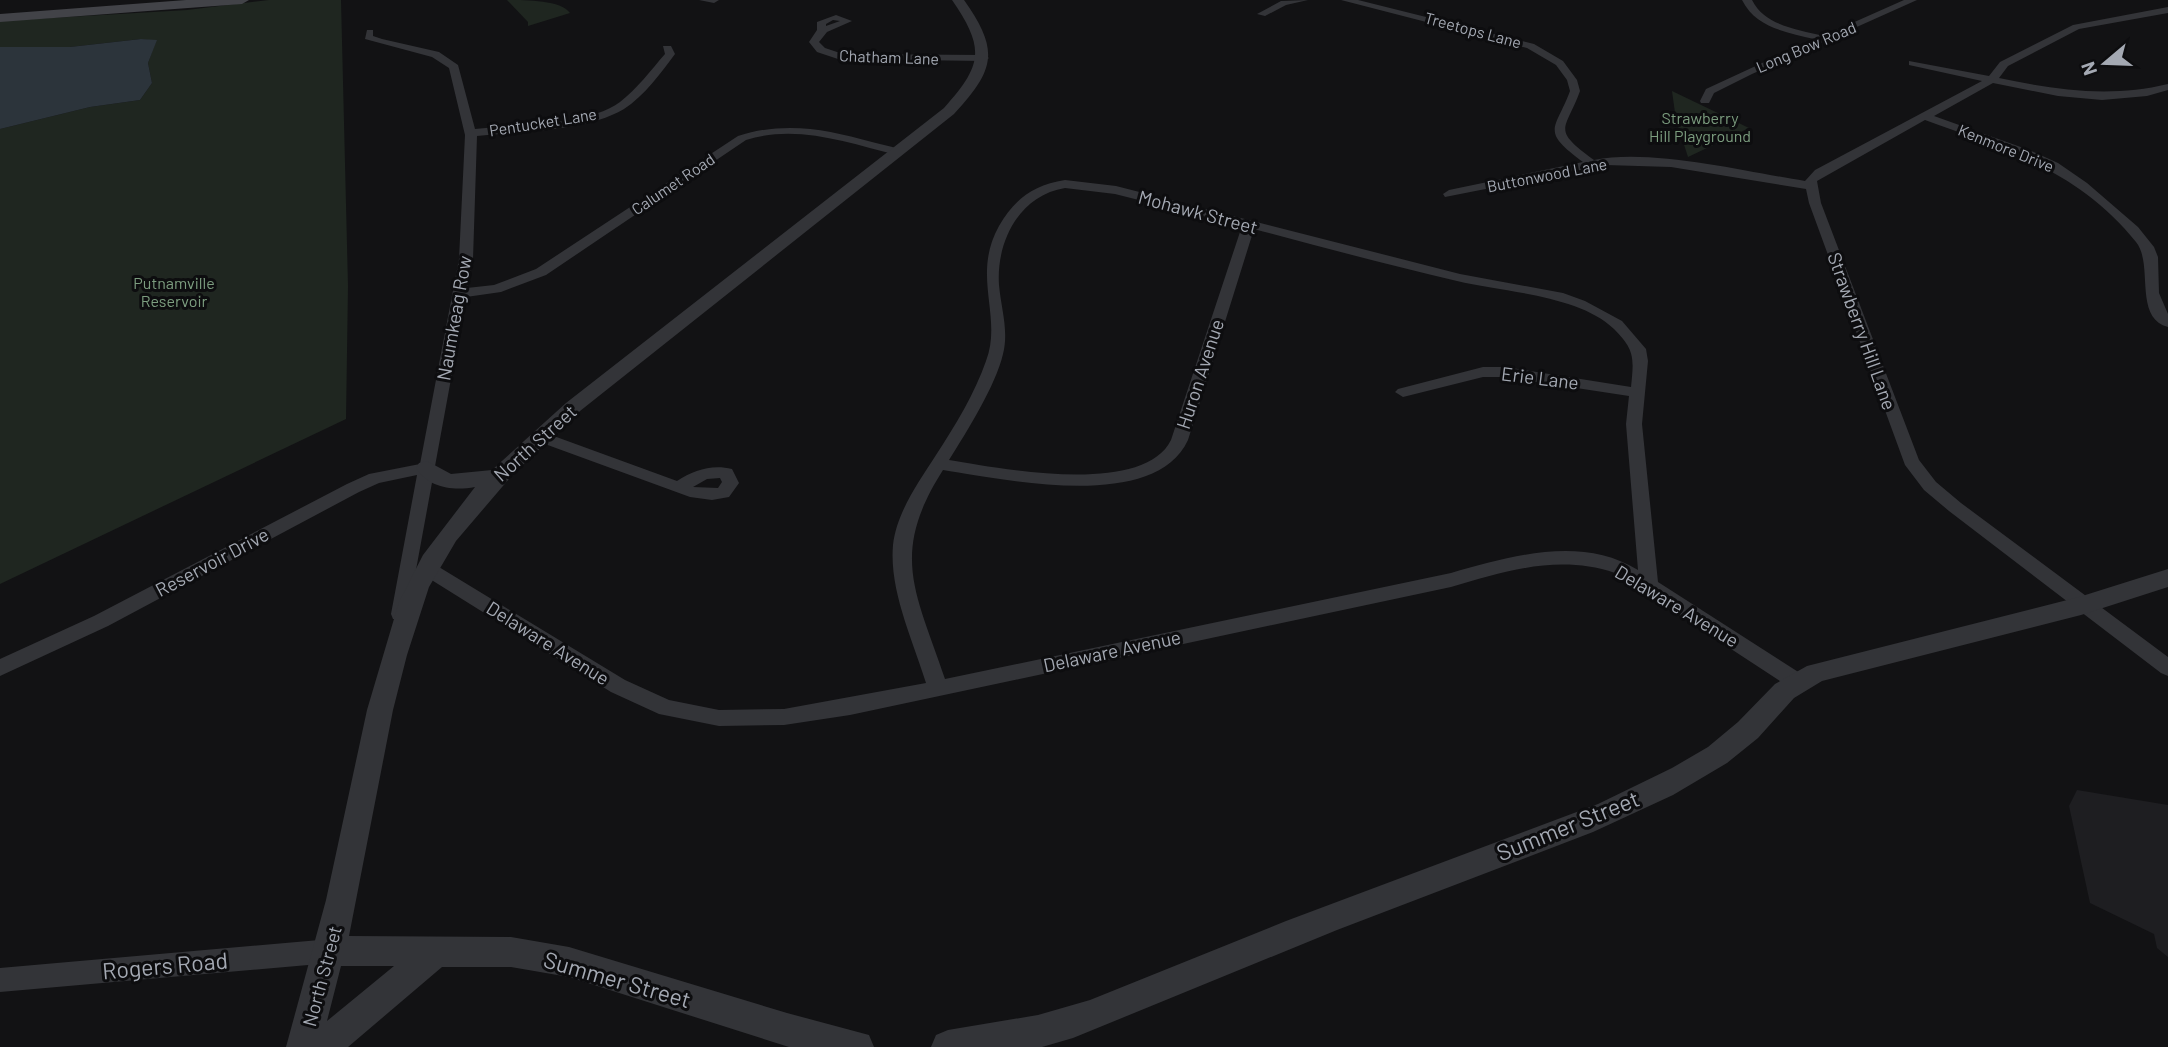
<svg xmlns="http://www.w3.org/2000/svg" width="2168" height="1047" viewBox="0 0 2168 1047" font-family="Barlow,sans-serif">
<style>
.built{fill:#1e1e21}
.green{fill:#1f2620}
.water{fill:#2c343b}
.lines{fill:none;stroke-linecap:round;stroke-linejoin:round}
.minor{fill:#333438;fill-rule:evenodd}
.tertiary{fill:#333438;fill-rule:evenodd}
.secondary{fill:#424348;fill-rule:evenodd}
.labels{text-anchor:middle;stroke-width:6;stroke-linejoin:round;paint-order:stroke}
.far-street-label{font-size:16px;fill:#a4a9b3;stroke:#0d0d0f}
.far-park-label{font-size:16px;fill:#7c9d7f;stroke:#0d0d0f}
.street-label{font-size:19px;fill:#a4a9b3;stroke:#0d0d0f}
.near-street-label{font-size:23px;fill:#a4a9b3;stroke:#0d0d0f}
</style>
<rect width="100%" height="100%" fill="#121214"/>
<path class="built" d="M 2077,790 L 2168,805 L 2168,957 L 2157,948 L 2154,934 L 2090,903 L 2069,806 Z"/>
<g class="green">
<path d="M 269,0 L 341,0 L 348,286 L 346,419 L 0,584 L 0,129 L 90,107 L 140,100 L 152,83 L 148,63 L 156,41 L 141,39 L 70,47 L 0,47 L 0,21 L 187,10 Z"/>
<path d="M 507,0 C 526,0 561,0 570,13 L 528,26 L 528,22 Z"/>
<path d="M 1672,91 L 1749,128 L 1688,157 L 1676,120 Z"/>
</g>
<path class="water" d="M 141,39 L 157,40 L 148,63 L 152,83 L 140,100 L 90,107 L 0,129 L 0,47 L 70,47 Z"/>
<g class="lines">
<g class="minor">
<path d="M 699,0 L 719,0 L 714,3 Z"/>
<path d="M 1308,0 L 1286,5 L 1265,16 L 1257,14 L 1281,1 Z"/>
<path d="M 1341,0 L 1358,0 L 1534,44 L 1563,61 L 1577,80 L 1580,91 C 1565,132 1551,128 1594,160 C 1651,148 1747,172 1805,181 L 1815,170 L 1982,81 L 1909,65 L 1909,61 L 1989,76 L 2000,62 L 2073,25 L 2168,7 L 2168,13 L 2079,29 L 2008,66 L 1999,78 C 2056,90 2110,98 2168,84 L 2168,90 L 2147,96 L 2102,100 L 2058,96 L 1993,83 L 1934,116 L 2029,150 L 2058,163 L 2087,183 L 2138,227 L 2154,247 L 2158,257 L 2159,293 L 2168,314 L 2168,327 C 2133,318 2154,264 2136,242 C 2079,171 2007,150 1925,120 L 1817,181 L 1821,203 L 1919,460 L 1936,482 L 1961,503 L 2168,657 L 2168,676 L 2161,673 L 1949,511 L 1924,490 L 1905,465 L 1809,203 L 1806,189 L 1671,167 L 1606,165 L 1445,197 L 1443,194 L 1449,190 L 1583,162 C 1540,130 1555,131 1570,91 L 1567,80 L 1556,65 L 1527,48 Z"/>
<path d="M 1742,0 L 1752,0 C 1765,26 1797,29 1823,36 L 1904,0 L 1917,0 L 1752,74 L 1714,93 L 1709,103 L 1701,103 L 1700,101 L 1706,89 L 1814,39 C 1786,32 1756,28 1742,0 Z"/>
<path d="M 836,15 L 852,21 L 827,32 L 819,42 L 825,48 L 843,54 L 984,55 L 989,58 L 984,61 L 838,59 L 817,52 L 809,42 L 817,30 L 817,22 ZM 833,20 L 840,21 L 826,26 L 826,24 Z"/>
<path d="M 367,30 L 373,30 L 373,36 L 382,39 L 439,52 L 458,65 L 475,129 C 517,124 585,127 620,102 C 637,89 651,70 665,54 L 663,46 L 671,46 L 675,54 C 661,73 644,96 624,109 C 585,132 521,131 477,136 L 473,259 L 467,288 L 494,285 L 536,269 L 738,136 C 785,121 826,129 872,142 C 882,145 895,146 903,152 L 897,155 C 847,143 798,124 746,140 L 546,275 L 501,292 L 466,297 L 407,619 L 393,619 L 391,614 L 417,475 L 379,483 L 359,492 L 108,626 L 0,676 L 0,659 L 94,616 L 347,484 L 369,474 L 420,464 L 459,259 L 465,135 L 449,68 L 432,57 L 365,39 Z"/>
<path d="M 1065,180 L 1116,186 L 1460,274 L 1563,293 L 1585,301 L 1622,321 L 1646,349 L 1648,361 L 1642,424 L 1658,582 L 1803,675 L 1806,681 L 1803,687 L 1796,689 L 1789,687 L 1615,573 C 1559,554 1505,571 1451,587 L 850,715 L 784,725 L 719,726 L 659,714 L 611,692 L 422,574 L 419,569 L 422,564 L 434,564 L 625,680 L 669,700 L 719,710 L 784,709 L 926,683 C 913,640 889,591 893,545 C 897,511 919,482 936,455 C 955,426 975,393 986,361 C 1003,316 971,276 999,226 C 1015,199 1033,185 1065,180 ZM 1065,188 L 1115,194 L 1242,226 L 1171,440 C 1143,497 999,468 949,460 C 966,433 996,385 1003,354 C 1009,331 1001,308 999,285 C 996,241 1020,195 1065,188 ZM 1254,229 C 1321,247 1389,265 1457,281 C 1503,292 1579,295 1614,329 C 1635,350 1634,358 1631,387 L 1505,367 L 1483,367 L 1398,389 L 1395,392 L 1403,397 L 1483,377 L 1505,377 L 1629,396 L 1626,424 L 1638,570 C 1581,535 1511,556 1451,573 L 945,679 C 916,592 889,555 943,470 C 1004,479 1154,513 1188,440 Z"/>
<path d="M 540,431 L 677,481 C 694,470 712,464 732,469 L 739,483 L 729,497 L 712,500 L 690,497 L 534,440 L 532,436 ZM 720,478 L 722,482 L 718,488 L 693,487 L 707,479 Z"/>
<path d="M 331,939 L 340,943 L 343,951 L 340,959 L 331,963 L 0,992 L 0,968 Z"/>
</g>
<g class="tertiary">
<path d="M 952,0 L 964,0 C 1000,51 995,69 954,114 L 580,411 L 514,473 L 456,541 L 429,587 L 407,655 L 393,710 L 349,936 L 511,937 L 569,947 L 787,1013 L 869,1035 L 874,1047 L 789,1047 L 569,977 L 511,967 L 442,967 L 348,1047 L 286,1047 L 326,900 L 367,710 L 399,602 L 423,555 L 475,487 C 453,491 429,488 416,468 L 419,463 L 427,461 L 451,474 L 492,470 L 566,403 L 944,108 C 983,65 985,48 952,0 ZM 341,966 L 394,966 L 327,1021 Z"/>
<path d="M 2168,569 L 2168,587 L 2081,615 L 1822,681 L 1794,698 L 1758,738 L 1727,763 L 1673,795 L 1593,832 L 1337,930 L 1073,1038 L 1042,1047 L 931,1047 L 936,1035 L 948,1030 L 1038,1015 L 1090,1000 L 1286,921 L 1598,804 L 1672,768 L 1708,747 L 1738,722 L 1775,684 L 1807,666 L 2079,597 Z"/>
</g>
<path class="secondary" d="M 186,0 L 249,0 L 242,4 L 0,22 L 0,14 Z"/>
</g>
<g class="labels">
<g class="far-street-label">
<text transform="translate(1473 30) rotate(15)" y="6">Treetops Lane</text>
<text transform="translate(1806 47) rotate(-23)" y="6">Long Bow Road</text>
<text transform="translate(889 57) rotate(2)" y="6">Chatham Lane</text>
<text transform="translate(543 122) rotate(-9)" y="6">Pentucket Lane</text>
<text transform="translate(2006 148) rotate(22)" y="6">Kenmore Drive</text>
<text transform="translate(1547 175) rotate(-11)" y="6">Buttonwood Lane</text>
<text transform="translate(673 184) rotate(-34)" y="6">Calumet Road</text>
</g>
<g class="far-park-label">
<text x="1700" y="124">Strawberry<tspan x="1700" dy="18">Hill Playground</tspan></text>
<text x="174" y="289">Putnamville<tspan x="174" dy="18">Reservoir</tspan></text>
</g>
<g class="street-label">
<text transform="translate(1198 212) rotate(15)" y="7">Mohawk Street</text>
<text transform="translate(454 318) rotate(-80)" y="7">Naumkeag Row</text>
<text transform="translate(1862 331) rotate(70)" y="7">Strawberry Hill Lane</text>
<text transform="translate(1200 374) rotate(-72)" y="7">Huron Avenue</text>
<text transform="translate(1540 378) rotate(7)" y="7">Erie Lane</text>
<text transform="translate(535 443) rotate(-42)" y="7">North Street</text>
<text transform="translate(212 562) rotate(-28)" y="7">Reservoir Drive</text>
<text transform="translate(1677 606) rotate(31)" y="7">Delaware Avenue</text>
<text transform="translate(548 643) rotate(32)" y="7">Delaware Avenue</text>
<text transform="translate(1112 651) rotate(-12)" y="7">Delaware Avenue</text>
<text transform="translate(322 976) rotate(-75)" y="7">North Street</text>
</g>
<g class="near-street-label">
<text transform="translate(1568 826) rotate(-22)" y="8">Summer Street</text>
<text transform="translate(165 966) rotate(-5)" y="8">Rogers Road</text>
<text transform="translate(617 980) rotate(16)" y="8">Summer Street</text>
</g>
</g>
<g transform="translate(2105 63) rotate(251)" stroke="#0d0d0f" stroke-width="5" paint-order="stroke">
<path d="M0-5L12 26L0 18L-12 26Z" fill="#a4a9b3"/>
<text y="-10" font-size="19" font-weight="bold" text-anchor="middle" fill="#a4a9b3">N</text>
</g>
</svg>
